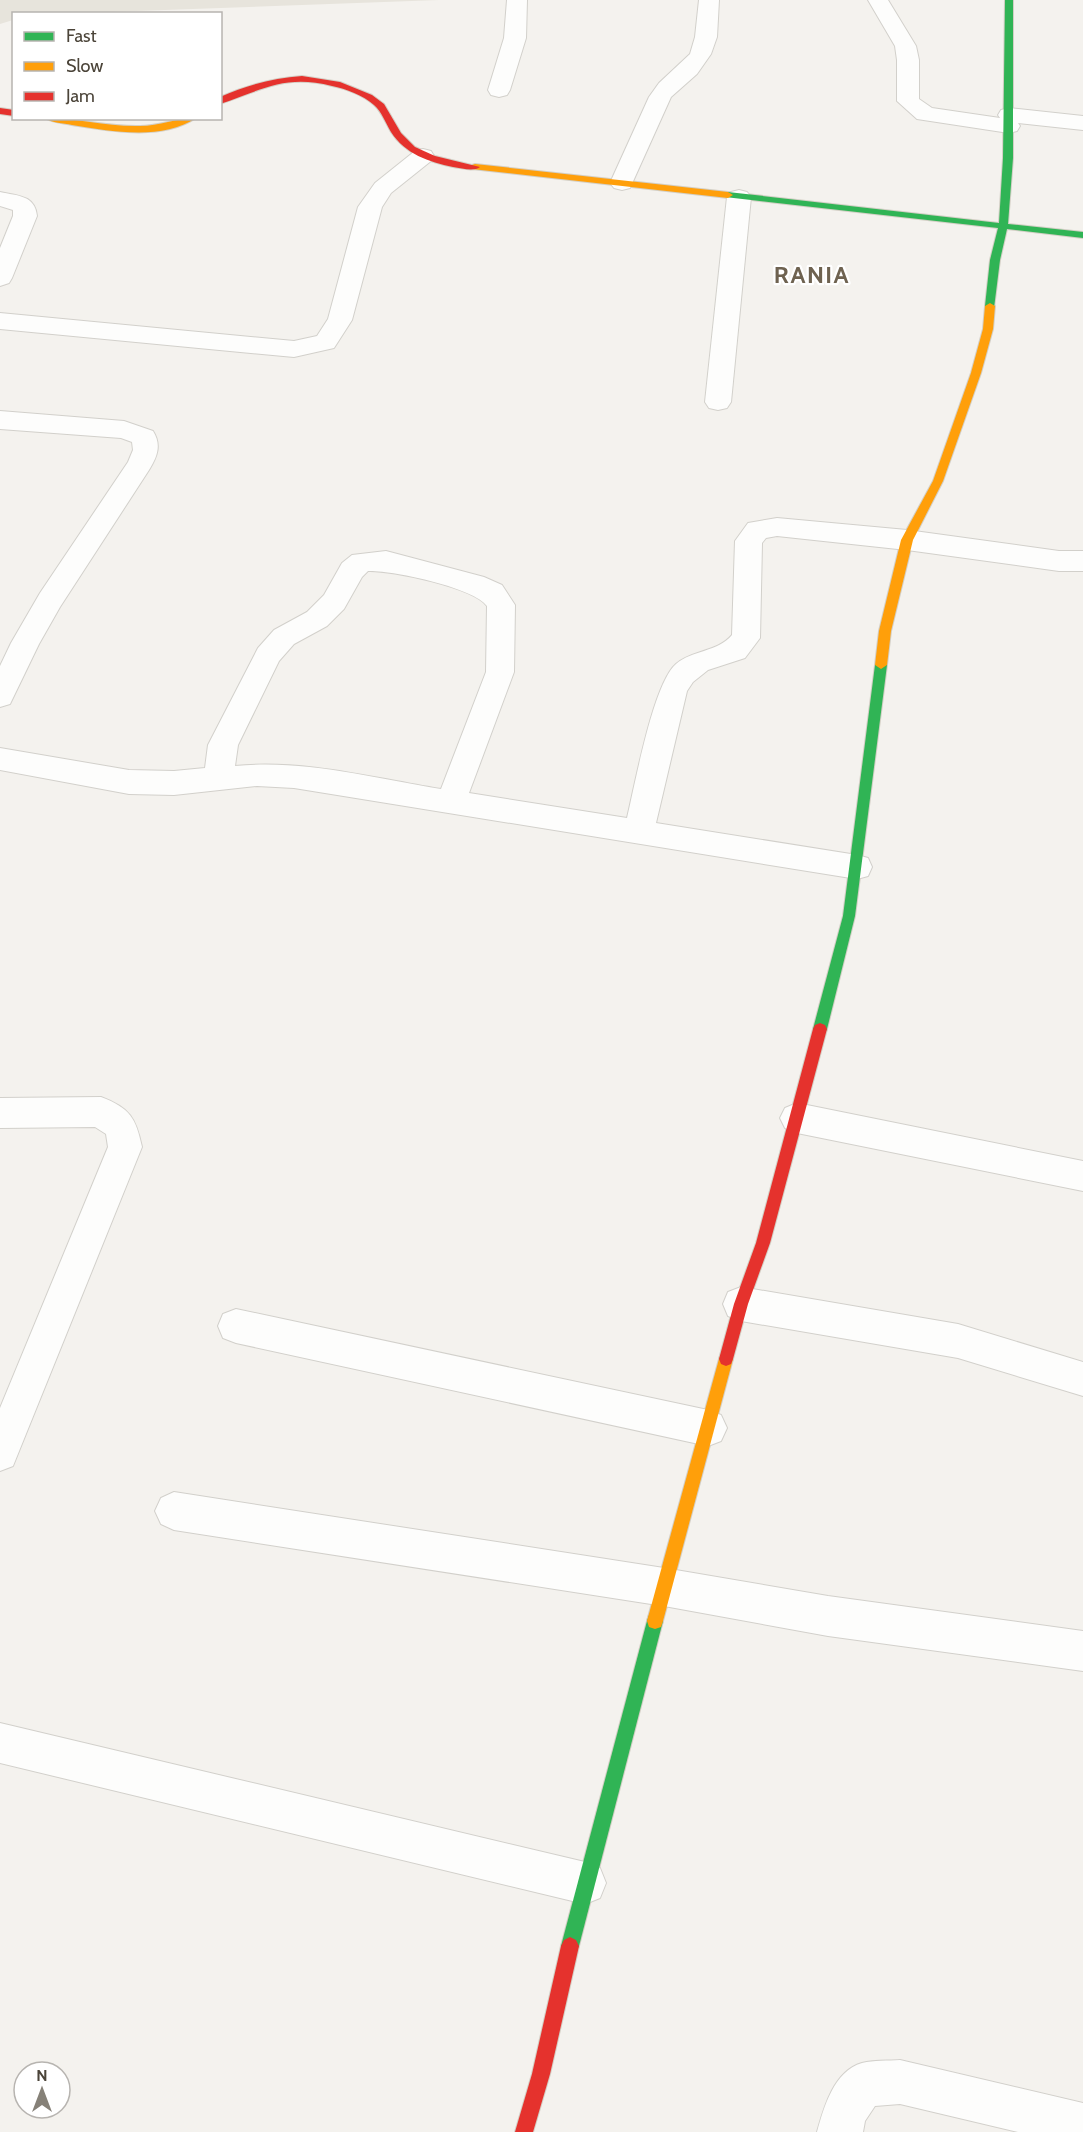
<svg xmlns="http://www.w3.org/2000/svg" width="1083" height="2132" viewBox="0 0 1083 2132" font-family="Cabin,sans-serif">
<style>
.residential{fill:#e7e4dc}
.lines{fill:none;stroke-linecap:round;stroke-linejoin:round}
.street-casing{stroke:#d2d0cb;stroke-width:2}
.fast-casing{stroke:#d3cfc5;stroke-width:2}
.slow-casing{stroke:#d3cfc5;stroke-width:2}
.jam-casing{stroke:#d3cfc5;stroke-width:2}
.street{fill:#fdfdfc;fill-rule:evenodd}
.fast{fill:#30b455;fill-rule:evenodd}
.slow{fill:#ff9f0a;fill-rule:evenodd}
.jam{fill:#e5322d;fill-rule:evenodd}
.labels{text-anchor:middle;stroke-width:4.5;stroke-linejoin:round;paint-order:stroke}
.far-district-label{font-size:24px;font-weight:bold;letter-spacing:1.5px;fill:#6e6250;stroke:#fff}
</style>
<rect width="100%" height="100%" fill="#f4f2ee"/>
<path class="residential" d="M 0,0 L 439,0 L 80,13 L 14,14 L 13,20 L 0,24 Z"/>
<g class="lines">
<g class="street-casing">
<g id="street">
<path d="M 507,0 L 527,0 L 526,38 L 510,90 L 507,95 L 499,97 L 491,95 L 488,90 L 504,38 Z"/>
<path d="M 699,0 L 719,0 L 717,37 L 711,54 L 697,74 L 671,97 L 630,188 L 622,190 L 614,188 L 610,183 L 649,97 L 659,83 L 690,54 L 695,37 Z"/>
<path d="M 868,0 L 888,0 L 916,46 L 919,60 L 919,99 L 932,108 L 1000,118 L 998,115 L 1001,110 L 1009,108 L 1083,116 L 1083,130 L 1018,123 L 1020,126 L 1017,131 L 1009,133 L 917,119 L 897,101 L 897,60 L 895,46 Z"/>
<path d="M 423,149 L 431,151 L 434,156 L 431,161 L 391,193 L 382,207 L 352,320 L 334,348 L 294,357 L 0,329 L 0,313 L 294,341 L 317,336 L 328,319 L 358,207 L 375,183 L 415,151 Z"/>
<path d="M 739,190 L 747,192 L 751,197 L 731,402 L 727,408 L 718,410 L 709,408 L 705,402 L 727,197 L 731,192 Z"/>
<path d="M 0,192 C 18,196 35,195 37,216 L 12,278 L 9,283 L 0,286 L 0,248 L 13,216 L 13,210 L 0,206 Z"/>
<path d="M 0,411 L 124,421 L 153,431 C 162,445 157,457 149,470 L 60,607 L 39,644 L 10,704 L 0,707 L 0,666 L 11,643 L 40,593 L 128,462 L 133,450 L 132,442 L 121,438 L 0,429 Z"/>
<path d="M 777,518 L 907,530 L 1059,551 L 1083,551 L 1083,571 L 1059,571 L 907,550 L 777,536 L 766,538 L 762,543 L 760,638 L 745,658 L 708,670 L 693,682 L 687,691 L 656,823 L 857,855 L 868,858 L 872,867 L 868,876 L 857,879 L 294,788 L 257,786 L 174,795 L 129,794 L 0,770 L 0,748 L 129,770 L 174,771 L 205,768 L 208,745 L 258,648 L 274,630 L 307,612 L 324,595 L 342,563 L 352,555 L 386,551 L 484,577 L 502,585 L 515,605 L 514,672 L 469,793 L 627,818 C 635,785 653,684 676,664 C 692,650 718,652 732,635 L 735,541 L 748,523 ZM 368,571 C 392,570 475,588 487,606 L 486,672 L 441,789 C 374,778 303,759 235,766 L 238,745 L 279,661 L 294,644 L 327,626 L 344,609 L 362,577 Z"/>
<path d="M 101,1097 C 130,1108 136,1118 142,1147 L 13,1466 L 0,1471 L 0,1408 L 108,1147 L 106,1134 L 95,1127 L 0,1128 L 0,1098 Z"/>
<path d="M 797,1103 L 1083,1161 L 1083,1191 L 797,1133 L 785,1128 L 780,1118 L 785,1108 Z"/>
<path d="M 741,1287 L 958,1324 L 1083,1362 L 1083,1396 L 958,1358 L 741,1321 L 728,1316 L 723,1304 L 728,1292 Z"/>
<path d="M 236,1309 L 708,1410 L 721,1415 L 727,1428 L 721,1441 L 708,1446 L 236,1343 L 223,1338 L 218,1326 L 223,1314 Z"/>
<path d="M 174,1492 L 664,1568 L 828,1596 L 1083,1631 L 1083,1671 L 828,1636 L 664,1606 L 174,1530 L 161,1524 L 155,1511 L 161,1498 Z"/>
<path d="M 0,1723 L 585,1862 L 600,1868 L 606,1883 L 600,1898 L 585,1904 L 0,1763 Z"/>
<path d="M 900,2060 L 1083,2103 L 1083,2132 L 1018,2132 L 900,2104 L 875,2106 L 865,2121 L 863,2132 L 817,2132 C 824,2107 834,2071 862,2063 C 874,2060 888,2061 900,2060 Z"/>
</g>
</g>
<g class="fast-casing">
<g id="fast">
<path d="M 1005,0 L 1013,0 L 1013,158 L 1008,224 L 1083,232 L 1083,238 L 1007,229 L 1000,260 L 994,308 L 990,309 L 985,306 L 990,260 L 998,228 L 725,197 L 725,193 L 728,192 L 999,223 L 1003,158 Z"/>
<path d="M 881,661 L 887,665 L 855,916 L 827,1029 L 825,1033 L 815,1033 L 813,1029 L 843,916 L 875,665 Z"/>
<path d="M 655,1613 L 661,1615 L 663,1621 L 579,1946 L 576,1952 L 570,1955 L 564,1952 L 561,1946 L 647,1621 L 649,1615 Z"/>
</g>
</g>
<g class="slow-casing">
<g id="slow">
<path d="M 45,118 C 77,118 108,127 140,126 C 159,126 177,118 196,118 C 162,141 110,131 72,125 C 63,123 52,123 45,118 Z"/>
<path d="M 475,164 L 728,192 L 733,195 L 728,198 L 472,169 L 472,165 Z"/>
<path d="M 990,303 L 995,306 L 993,329 L 981,373 L 943,481 L 913,540 L 891,631 L 887,665 L 881,669 L 875,665 L 879,631 L 901,540 L 933,481 L 971,373 L 983,329 L 985,306 Z"/>
<path d="M 726,1352 L 731,1354 L 733,1359 L 663,1621 L 661,1627 L 655,1629 L 649,1627 L 647,1621 L 719,1359 L 721,1354 Z"/>
</g>
</g>
<g class="jam-casing">
<g id="jam">
<path d="M 302,76 L 340,82 L 372,95 L 384,104 L 401,133 L 415,147 L 435,156 L 480,167 C 473,172 462,168 453,167 C 429,162 405,154 391,132 C 385,122 382,112 374,105 C 363,95 346,89 332,86 C 285,74 262,90 220,104 L 220,97 C 247,85 273,78 302,76 Z"/>
<path d="M 0,108 L 14,110 L 14,116 L 0,114 Z"/>
<path d="M 820,1023 L 825,1025 L 827,1029 L 770,1243 L 748,1304 L 733,1359 L 731,1364 L 726,1366 L 721,1364 L 719,1359 L 734,1304 L 756,1243 L 813,1029 L 815,1025 Z"/>
<path d="M 570,1937 L 576,1940 L 579,1946 L 550,2074 L 533,2132 L 515,2132 L 532,2074 L 561,1946 L 564,1940 Z"/>
</g>
</g>
<use href="#street" class="street"/>
<use href="#fast" class="fast"/>
<use href="#slow" class="slow"/>
<use href="#jam" class="jam"/>
</g>
<g class="labels">
<g class="far-district-label">
<text x="812" y="283">RANIA</text>
</g>
</g>
<rect x="12" y="12" width="210" height="108" fill="#ffffff" stroke="#b7b4b0" stroke-width="1.5"/>
<rect x="24" y="32" width="30" height="9" fill="#30b455" stroke="#b7b4b0" stroke-width="1.5"/>
<text x="66" y="42" font-size="18" fill="#4b4439">Fast</text>
<rect x="24" y="62" width="30" height="9" fill="#ff9f0a" stroke="#b7b4b0" stroke-width="1.5"/>
<text x="66" y="72" font-size="18" fill="#4b4439">Slow</text>
<rect x="24" y="92" width="30" height="9" fill="#e5322d" stroke="#b7b4b0" stroke-width="1.5"/>
<text x="66" y="102" font-size="18" fill="#4b4439">Jam</text>
<g transform="translate(42 2090)"><circle r="28" fill="#ffffff" stroke="#b7b4b0" stroke-width="1.5"/>
<path d="M0-4.5L10 22L0 15L-10 22Z" fill="#868178"/>
<text y="-9" font-size="16" font-weight="bold" text-anchor="middle" fill="#4b4439">N</text>
</g>
</svg>
